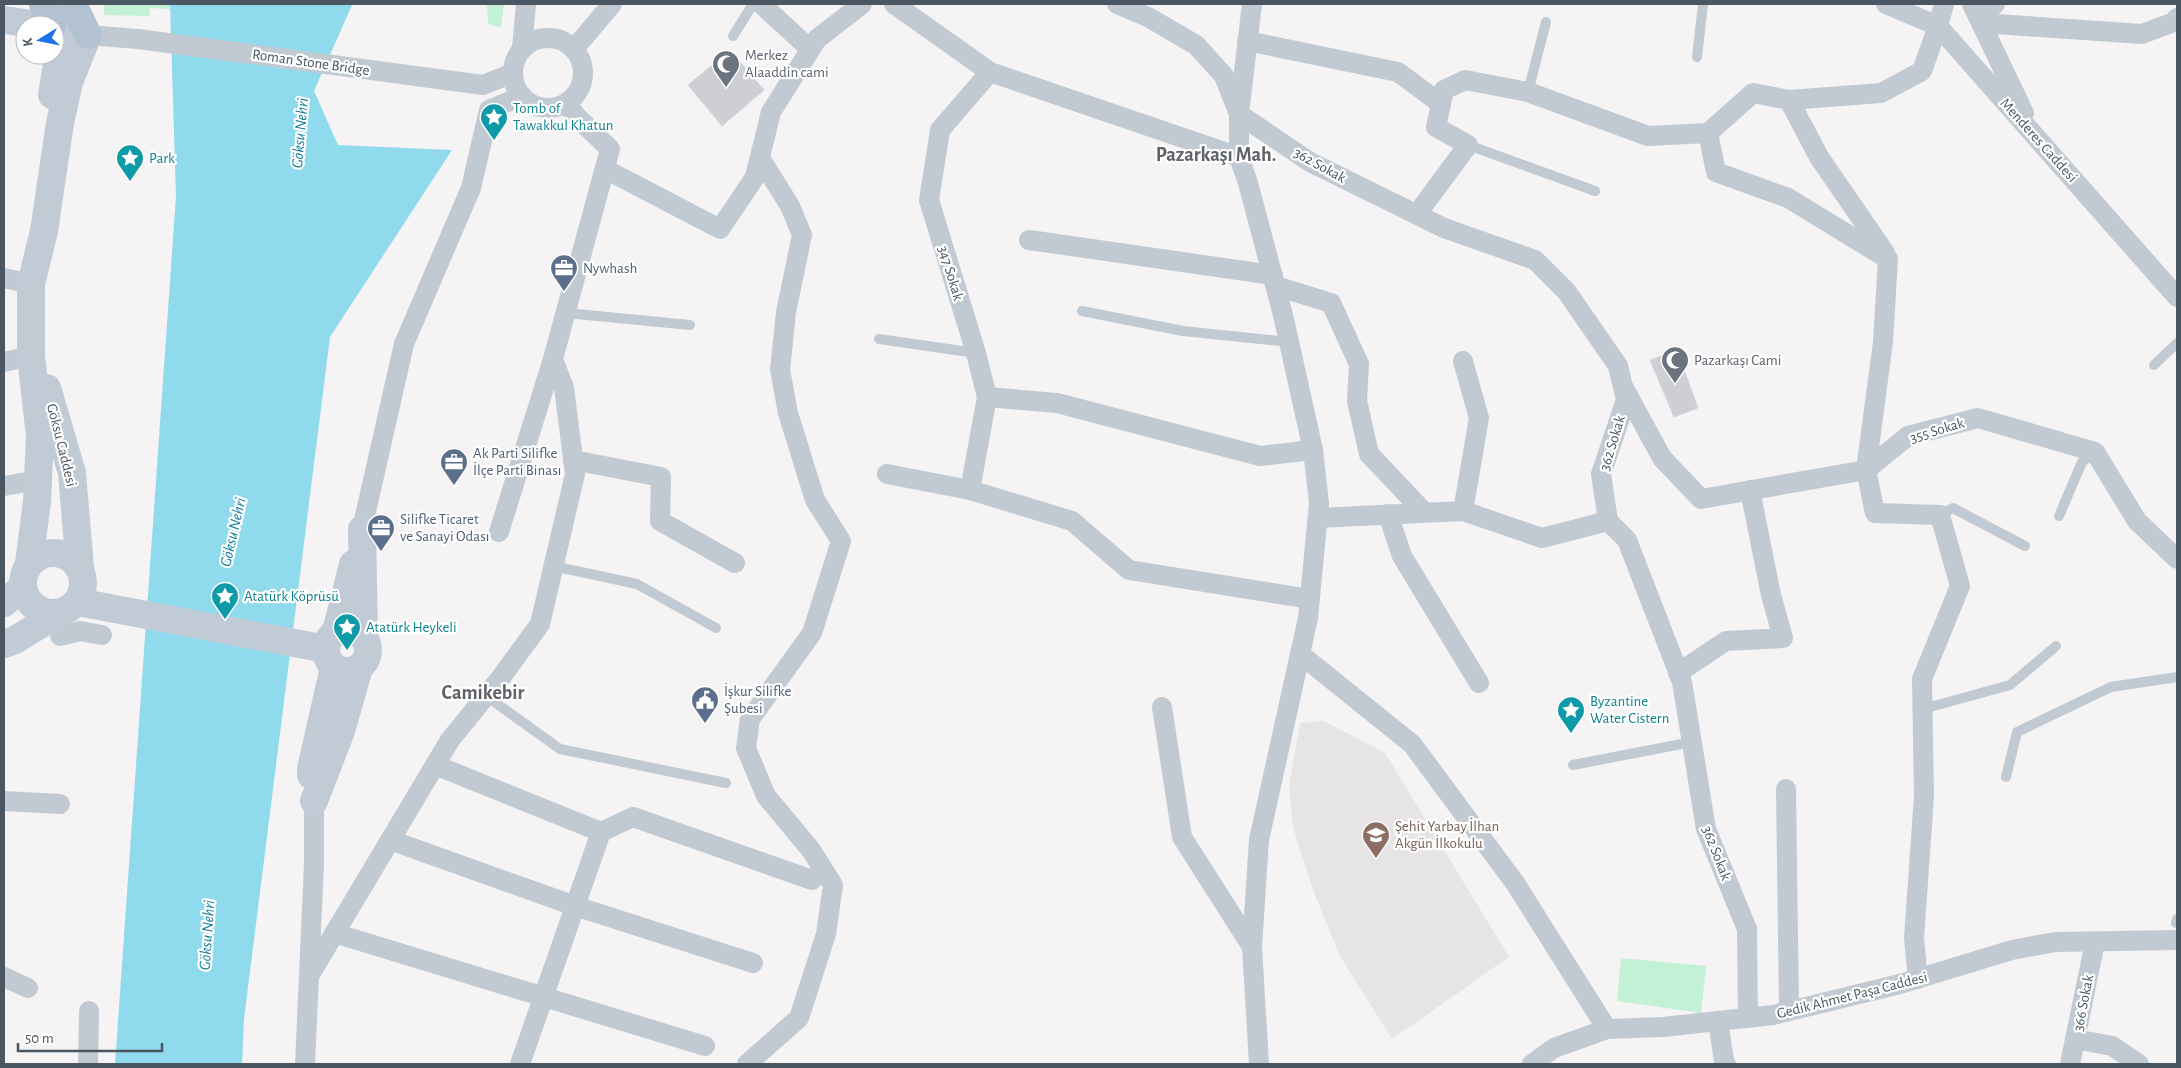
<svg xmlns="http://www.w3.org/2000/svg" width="2181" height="1068" viewBox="0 0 2181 1068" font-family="'Alegreya Sans',sans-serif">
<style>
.education{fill:#e6e4e5}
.green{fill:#c3f1d5}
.water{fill:#90daee}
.building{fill:#cdcfd5;stroke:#d7d9de}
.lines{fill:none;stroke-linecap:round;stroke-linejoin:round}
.lane{stroke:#c1cad2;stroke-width:10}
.street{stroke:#c1cad2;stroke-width:20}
.secondary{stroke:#c1cbd6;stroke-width:28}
.primary{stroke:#b3c2d1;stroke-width:28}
.labels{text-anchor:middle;stroke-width:4.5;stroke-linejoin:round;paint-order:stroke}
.worship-label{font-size:15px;fill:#5b616d;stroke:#fff;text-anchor:start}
.street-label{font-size:15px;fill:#4a5661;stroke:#fff}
.culture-label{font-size:15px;fill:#0d838f;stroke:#fff;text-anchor:start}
.service-label{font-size:15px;fill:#4e5e75;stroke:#fff;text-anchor:start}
.education-label{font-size:15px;fill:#785e54;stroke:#fff;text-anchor:start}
.water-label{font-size:16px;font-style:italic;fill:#0c7c9b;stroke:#fff}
.district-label{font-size:20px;font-weight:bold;fill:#5f6368;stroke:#fff}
</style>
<rect width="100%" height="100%" fill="#f5f3f3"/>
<path class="education" d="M 1324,721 L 1385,753 L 1509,957 L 1392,1039 L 1340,956 L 1313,890 L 1293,827 L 1289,786 L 1300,723 Z"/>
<g class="green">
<path d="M 104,4 L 170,4 L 170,9 L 150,8 L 149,16 L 104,15 Z"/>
<path d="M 487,4 L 504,4 L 501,28 L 488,24 Z"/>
<path d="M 1621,958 L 1706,966 L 1701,1013 L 1617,1001 Z"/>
</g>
<path class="water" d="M 170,4 L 367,4 L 352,5 L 314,91 L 338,145 L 452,150 L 330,337 L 244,1019 L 242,1064 L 115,1064 L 176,196 Z"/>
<g class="building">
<path d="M 730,50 L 764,90 L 722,126 L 688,85 Z"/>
<path d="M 1677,350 L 1698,408 L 1674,417 L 1650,360 Z"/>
</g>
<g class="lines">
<g class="lane">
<path d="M 733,36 L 753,4"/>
<path d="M 1697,57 L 1703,4"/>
<path d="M 1528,92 L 1546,22"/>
<path d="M 1468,145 L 1595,191"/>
<path d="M 1082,311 L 1183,331 L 1289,342"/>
<path d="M 566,313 L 690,325"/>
<path d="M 879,339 L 976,353"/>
<path d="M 2154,365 L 2177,343"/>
<path d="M 1940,515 L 1953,508 L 2025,546"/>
<path d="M 2059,516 L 2082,462 L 2095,452"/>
<path d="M 553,566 L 637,584 L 716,628"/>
<path d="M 486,696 L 560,749 L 726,783"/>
<path d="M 1923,709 L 2010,685 L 2056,646"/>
<path d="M 1573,765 L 1692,742"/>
<path d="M 2006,777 L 2017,732 L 2111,687 L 2177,677"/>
<path d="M 2176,923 L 2177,919"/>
</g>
<g class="street">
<path d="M 761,4 L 810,49"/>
<path d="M 894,4 L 990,72 L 1239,157"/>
<path d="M 1117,4 L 1148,17 L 1196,45 L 1224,76 L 1239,114 L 1310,162 L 1444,228 L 1535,260 L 1567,292 L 1618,366 L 1626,400 L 1601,474 L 1608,521 L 1627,540 L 1682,682 L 1706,829 L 1747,929 L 1748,1018"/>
<path d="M 1252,4 L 1239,114 L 1239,157 L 1248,183 L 1283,315 L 1313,450 L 1319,503 L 1308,618 L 1259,840 L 1252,947 L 1259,1064"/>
<path d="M 1886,4 L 1938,26 L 2177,297"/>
<path d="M 1972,4 L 2024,113"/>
<path d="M 1978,17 L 1995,4"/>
<path d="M 1981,23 L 2142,34 L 2174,22 L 2177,18"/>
<path d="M 88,35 L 138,39 L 483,85 L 513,73"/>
<circle cx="548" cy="73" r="35"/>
<path d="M 1247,41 L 1398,72 L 1441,104"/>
<path d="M 522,48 L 526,4"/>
<path d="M 574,49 L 612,4"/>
<path d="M 1789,100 L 1819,157 L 1885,253"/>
<path d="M 1708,133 L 1716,172 L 1788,198 L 1888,259 L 1883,342 L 1866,470 L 1875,513 L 1940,515 L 1960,586 L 1922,679 L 1924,796 L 1914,938 L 1918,979"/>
<path d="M 605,169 L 720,229 L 755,177 L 771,112 L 817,39 L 862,4"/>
<path d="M 1417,214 L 1468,145 L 1436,127 L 1444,90 L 1465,80 L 1528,92 L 1648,136 L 1708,133 L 1753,93 L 1789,100 L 1881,93 L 1922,71 L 1938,26 L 1944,4"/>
<path d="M 1029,240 L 1273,275"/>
<path d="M 4,278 L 31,284"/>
<path d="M 1276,286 L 1331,303 L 1359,364 L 1357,401 L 1369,454 L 1424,512"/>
<path d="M 1463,361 L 1479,418 L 1463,511"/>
<path d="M 4,362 L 31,356"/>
<path d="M 1624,388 L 1662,458 L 1701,499 L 1866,470 L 1908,436 L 1978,418 L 2095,452 L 2137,521 L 2177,559"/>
<path d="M 987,397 L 1057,403 L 1260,456 L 1313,450"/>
<path d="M 573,460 L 661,477 L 660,521 L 735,563"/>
<path d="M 887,474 L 970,490 L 1072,521 L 1129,570 L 1310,599"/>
<path d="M 4,486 L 38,480"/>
<path d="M 970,490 L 987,397 L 976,353 L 929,200 L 940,130 L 990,72"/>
<path d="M 1388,514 L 1402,556 L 1479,683"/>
<path d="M 1318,518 L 1463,511 L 1542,538 L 1608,521"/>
<path d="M 362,529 L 404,344 L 471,188 L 489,110 L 522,96"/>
<path d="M 499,532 L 553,359"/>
<path d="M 60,636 L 80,631 L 102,635"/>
<path d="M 1300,654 L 1412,744 L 1515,883 L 1607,1029"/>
<path d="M 1678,673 L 1726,641 L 1783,638 L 1771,595 L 1750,490"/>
<path d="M 1162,707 L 1182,837 L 1252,947"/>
<path d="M 435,765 L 601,832 L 633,817 L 812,880"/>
<path d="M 1786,789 L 1789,1011"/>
<path d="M 4,801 L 60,804"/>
<path d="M 390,840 L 575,906 L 753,963"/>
<path d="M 334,933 L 705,1046"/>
<path d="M 309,976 L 450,740 L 502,676 L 540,624 L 575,474 L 564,388 L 553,359 L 610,149 L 578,118 L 566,103"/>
<path d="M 4,977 L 28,988"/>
<path d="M 1718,1021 L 1724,1061 L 1726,1064"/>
<path d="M 2075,1039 L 2112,1046 L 2139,1064"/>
<path d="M 88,1064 L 89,1011"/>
<path d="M 305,1064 L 314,864 L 314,801"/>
<path d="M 520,1064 L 601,832"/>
<path d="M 747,1064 L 799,1018 L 826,934 L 833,885 L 811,850 L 766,796 L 746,748 L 750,719 L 812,633 L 841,541 L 815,500 L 788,413 L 780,370 L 786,312 L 802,235 L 790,206 L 760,158"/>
<path d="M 1532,1064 L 1554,1048 L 1607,1029 L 1663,1027 L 1773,1015 L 1900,984 L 2012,950 L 2055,942 L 2177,940"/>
<path d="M 2070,1064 L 2095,942"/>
</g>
<g class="secondary">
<path d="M 4,20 L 40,25"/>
<path d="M 52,95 L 59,51 L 55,34"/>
<path d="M 47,388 L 72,473 L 80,568"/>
<path d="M 362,529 L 364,637"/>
<circle cx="53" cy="583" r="30"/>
<path d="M 29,564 L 37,501 L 40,436 L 31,356 L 31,284 L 44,231 L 60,123 L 69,82 L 88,35 L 55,27"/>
<path d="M 78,602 L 326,649"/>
<path d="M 4,603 L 23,587"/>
<circle cx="347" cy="650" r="21"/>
<path d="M 336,632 L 353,564"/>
<path d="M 4,644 L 15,640 L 57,614"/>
<path d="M 311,775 L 311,769 L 334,667"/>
<path d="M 314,801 L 341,731 L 359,668"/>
</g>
<g class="primary">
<path d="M 43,4 L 52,25"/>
<path d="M 73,4 L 88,35"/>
</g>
</g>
<defs>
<g id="mosque-pin" transform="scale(1.4375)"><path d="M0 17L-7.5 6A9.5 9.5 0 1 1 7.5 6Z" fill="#6b7280" stroke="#fff"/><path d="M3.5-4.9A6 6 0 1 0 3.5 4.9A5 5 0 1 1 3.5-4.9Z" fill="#fff"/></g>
<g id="sight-pin" transform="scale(1.4375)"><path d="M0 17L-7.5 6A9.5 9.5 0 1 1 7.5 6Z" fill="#0f9aa8" stroke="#fff"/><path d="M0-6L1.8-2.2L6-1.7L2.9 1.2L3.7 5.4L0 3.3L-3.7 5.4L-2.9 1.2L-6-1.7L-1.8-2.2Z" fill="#fff"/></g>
<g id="office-pin" transform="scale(1.4375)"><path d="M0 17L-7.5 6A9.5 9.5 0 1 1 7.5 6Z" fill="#5c6f8a" stroke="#fff"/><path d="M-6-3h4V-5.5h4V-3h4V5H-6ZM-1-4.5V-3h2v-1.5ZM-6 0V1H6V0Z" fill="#fff"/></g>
<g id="civic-pin" transform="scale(1.4375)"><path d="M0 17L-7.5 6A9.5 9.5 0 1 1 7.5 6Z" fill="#5c6f8a" stroke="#fff"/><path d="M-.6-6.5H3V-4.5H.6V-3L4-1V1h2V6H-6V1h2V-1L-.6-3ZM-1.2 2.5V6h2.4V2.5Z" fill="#fff"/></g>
<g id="school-pin" transform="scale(1.4375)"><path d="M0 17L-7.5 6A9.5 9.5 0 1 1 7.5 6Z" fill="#8d6e63" stroke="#fff"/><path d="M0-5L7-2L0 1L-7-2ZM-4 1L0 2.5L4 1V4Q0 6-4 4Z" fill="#fff"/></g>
</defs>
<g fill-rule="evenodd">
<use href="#mosque-pin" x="726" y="64"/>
<use href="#sight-pin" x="494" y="117"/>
<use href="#sight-pin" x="130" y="158"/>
<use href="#office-pin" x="564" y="268"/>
<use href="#mosque-pin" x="1675" y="360"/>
<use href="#office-pin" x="454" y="462"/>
<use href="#office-pin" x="381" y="528"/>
<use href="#sight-pin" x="225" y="596"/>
<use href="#sight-pin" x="347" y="627"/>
<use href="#civic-pin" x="705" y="700"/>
<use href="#sight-pin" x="1571" y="710"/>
<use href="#school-pin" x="1376" y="835"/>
</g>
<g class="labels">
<g class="worship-label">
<text x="745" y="60">Merkez<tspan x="745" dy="17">Alaaddin cami</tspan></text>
<text x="1694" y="365">Pazarkaşı Cami</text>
</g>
<g class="street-label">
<text transform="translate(311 62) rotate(8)" y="5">Roman Stone Bridge</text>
<text transform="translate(2039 140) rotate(48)" y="5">Menderes Caddesi</text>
<text transform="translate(1320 165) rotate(29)" y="5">362 Sokak</text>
<text transform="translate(951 273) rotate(73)" y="5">347 Sokak</text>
<text transform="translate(1937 430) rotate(-17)" y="5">355 Sokak</text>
<text transform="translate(1612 443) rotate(-73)" y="5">362 Sokak</text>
<text transform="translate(62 445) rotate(76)" y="5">Göksu Caddesi</text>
<text transform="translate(1717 853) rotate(69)" y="5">362 Sokak</text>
<text transform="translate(1852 995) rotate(-14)" y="5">Gedik Ahmet Paşa Caddesi</text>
<text transform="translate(2083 1003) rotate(-79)" y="5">366 Sokak</text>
</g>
<g class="culture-label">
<text x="513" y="113">Tomb of<tspan x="513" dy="17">Tawakkul Khatun</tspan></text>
<text x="149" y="163">Park</text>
<text x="244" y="601">Atatürk Köprüsü</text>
<text x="366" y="632">Atatürk Heykeli</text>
<text x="1590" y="706">Byzantine<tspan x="1590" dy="17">Water Cistern</tspan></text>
</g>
<g class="service-label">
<text x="583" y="273">Nywhash</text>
<text x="473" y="458">Ak Parti Silifke<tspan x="473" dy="17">İlçe Parti Binası</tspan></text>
<text x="400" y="524">Silifke Ticaret<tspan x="400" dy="17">ve Sanayi Odası</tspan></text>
<text x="724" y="696">İşkur Silifke<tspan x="724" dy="17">Şubesi</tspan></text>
</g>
<g class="education-label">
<text x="1395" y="831">Şehit Yarbay İlhan<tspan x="1395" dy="17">Akgün İlkokulu</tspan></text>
</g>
<g class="water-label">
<text transform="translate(299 133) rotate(-85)" y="6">Göksu Nehri</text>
<text transform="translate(232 532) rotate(-77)" y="6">Göksu Nehri</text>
<text transform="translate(206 935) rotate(-86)" y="6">Göksu Nehri</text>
</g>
<g class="district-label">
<text x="1216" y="161">Pazarkaşı Mah.</text>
<text x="483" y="699">Camikebir</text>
</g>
</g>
<rect width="2181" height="1068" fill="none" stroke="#4a5661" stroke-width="10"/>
<g transform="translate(40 40) rotate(260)"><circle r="24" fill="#ffffff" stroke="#b7bbc0"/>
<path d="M0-4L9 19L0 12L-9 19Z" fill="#1a73e8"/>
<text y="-8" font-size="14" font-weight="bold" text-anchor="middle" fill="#4a5661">K</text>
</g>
<path d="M18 1043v8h144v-8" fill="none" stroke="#4a5661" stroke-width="2.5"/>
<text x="25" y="1043" font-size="15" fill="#4a5661" stroke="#ffffff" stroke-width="4" paint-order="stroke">50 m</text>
</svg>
